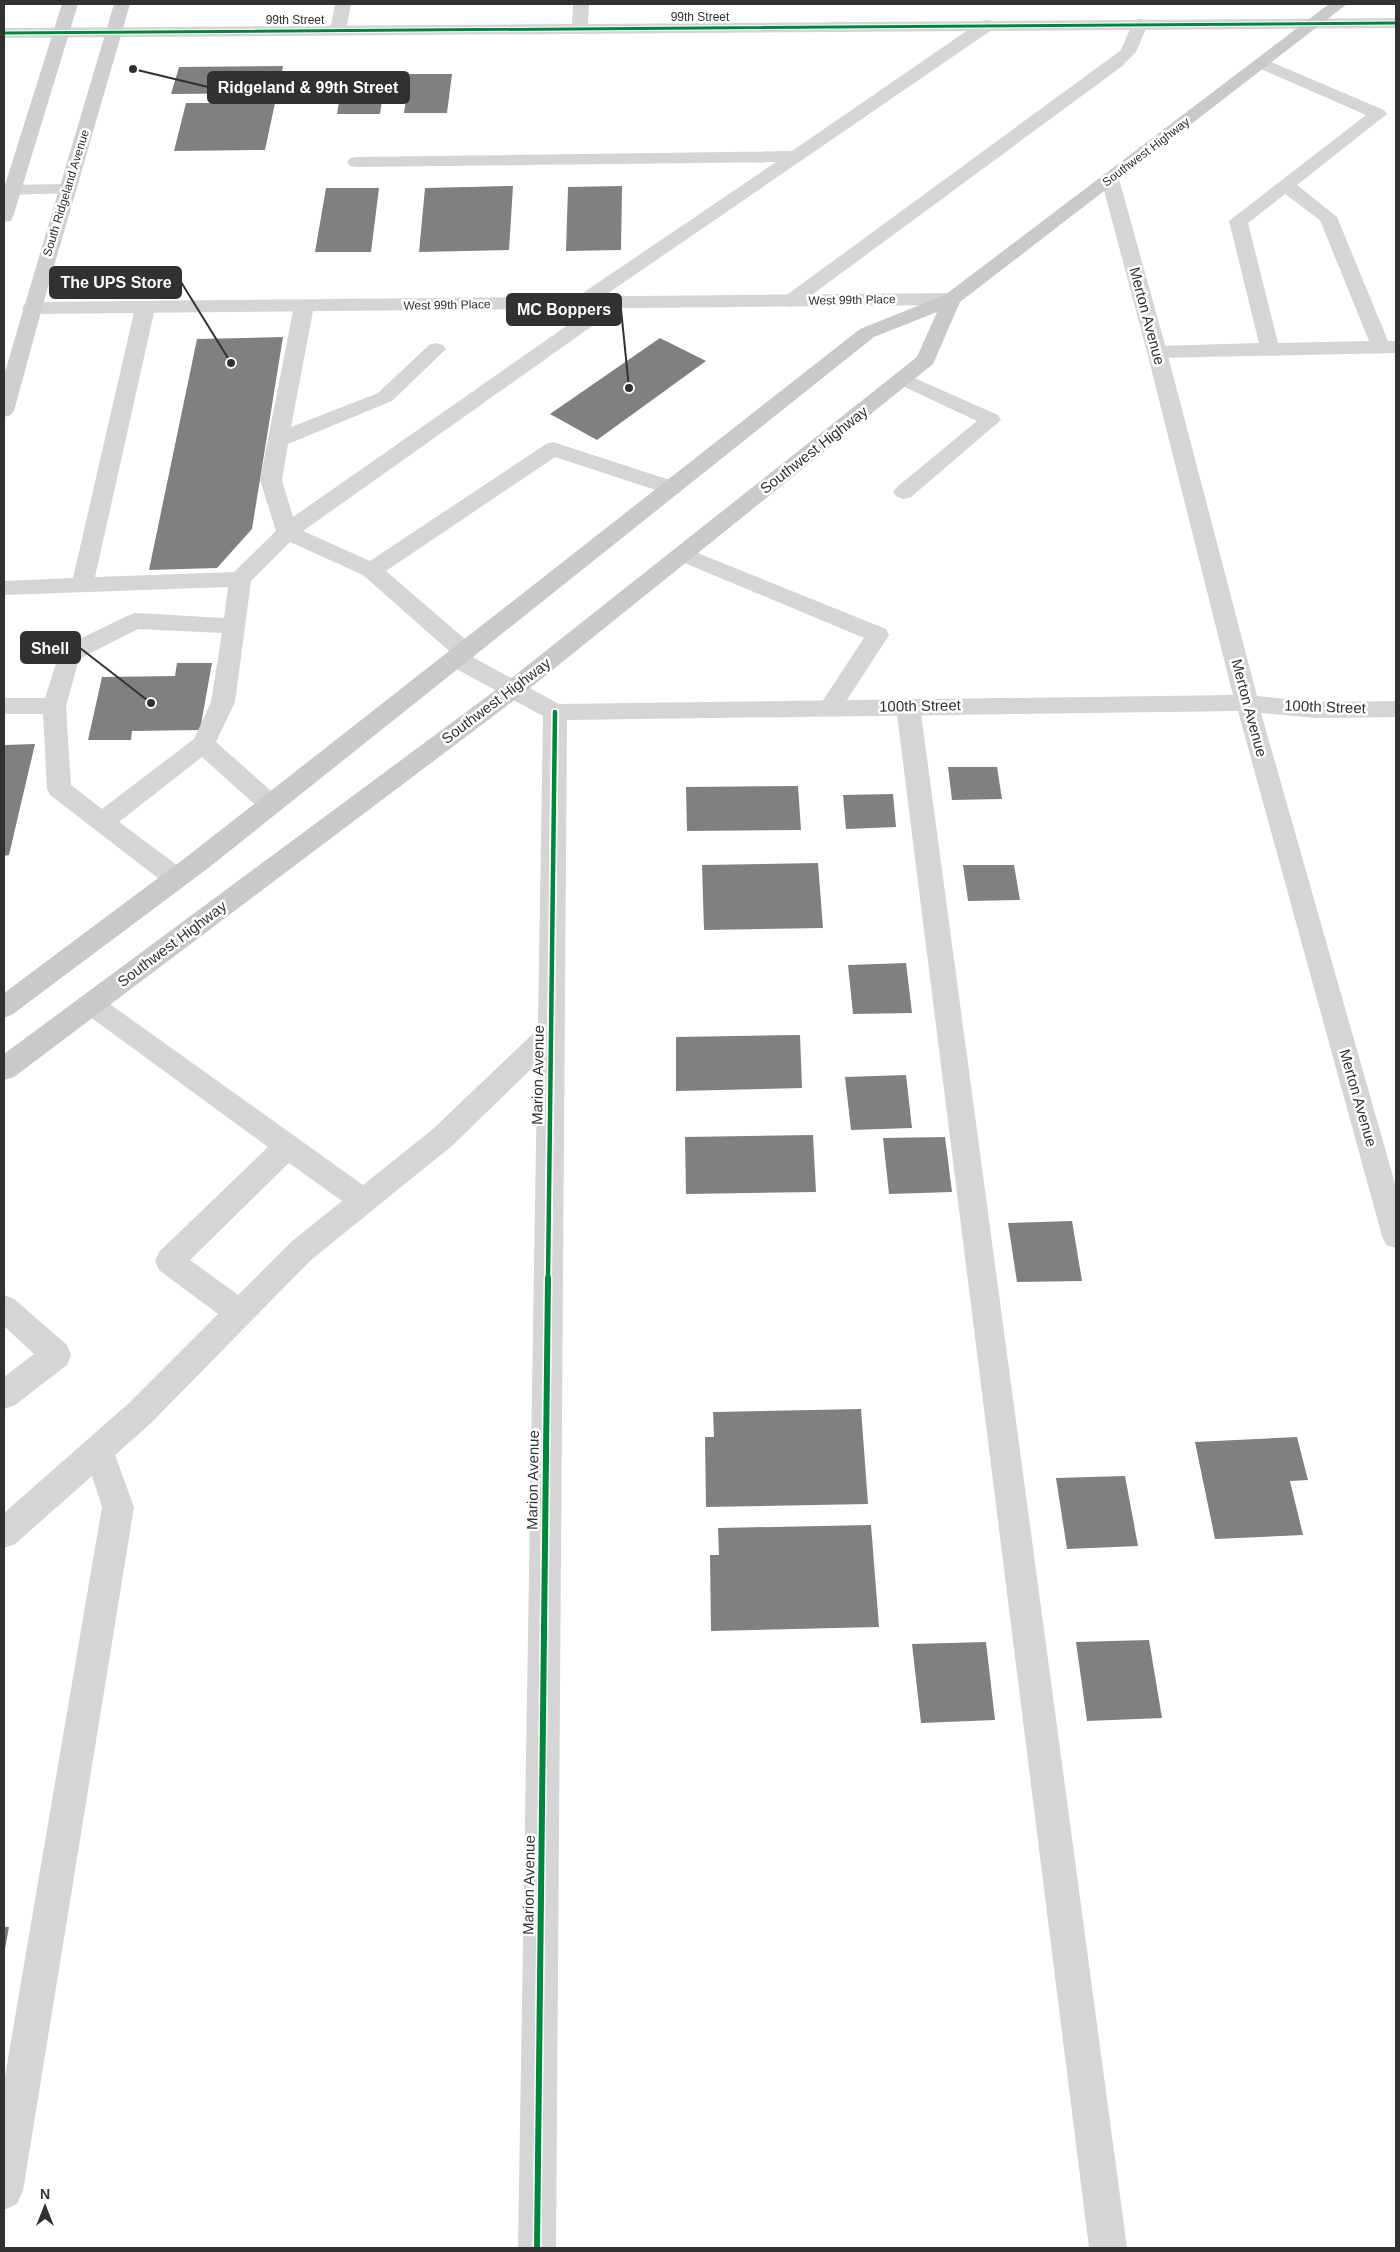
<svg xmlns="http://www.w3.org/2000/svg" width="1400" height="2252" viewBox="0 0 1400 2252" font-family="Arial,sans-serif">
<style>
.building{fill:#808080}
.lines{fill:none;stroke-linecap:round;stroke-linejoin:round}
.service{fill:#d5d5d5;fill-rule:evenodd}
.minor{fill:#d5d5d5;fill-rule:evenodd}
.secondary{fill:#cfcfcf;fill-rule:evenodd}
.primary{fill:#c9c9c9;fill-rule:evenodd}
.cycleway-far2-casing{stroke:#fff;stroke-width:5}
.cycleway-far1-casing{stroke:#fff;stroke-width:8}
.cycleway-casing{stroke:#fff;stroke-width:9}
.cycleway-far2{stroke:#00873e;stroke-width:3}
.cycleway-far1{stroke:#00873e;stroke-width:4.5}
.cycleway{stroke:#00873e;stroke-width:6}
.labels{text-anchor:middle;stroke-width:5;stroke-linejoin:round;paint-order:stroke}
.far-street-label{font-size:12px;fill:#313131;stroke:#fff}
.street-label{font-size:15px;fill:#313131;stroke:#fff}
.leader{fill:none;stroke:#313131;stroke-width:2}
.callout-dot{fill:#313131;stroke:#fff;stroke-width:2}
.callout{fill:#313131;stroke:#313131;stroke-width:2}
.callout-label{font-size:16px;text-anchor:middle;font-weight:bold;fill:#fff}
</style>
<rect width="100%" height="100%" fill="#fff"/>
<g class="building">
<path d="M 283,66 L 278,93 L 171,94 L 179,67 Z"/>
<path d="M 410,74 L 452,74 L 447,113 L 404,113 Z"/>
<path d="M 344,75 L 386,75 L 380,114 L 337,114 Z"/>
<path d="M 186,103 L 275,103 L 265,150 L 174,151 Z"/>
<path d="M 513,186 L 509,250 L 419,252 L 425,188 Z"/>
<path d="M 622,186 L 621,250 L 566,251 L 568,187 Z"/>
<path d="M 326,188 L 379,188 L 371,252 L 315,252 Z"/>
<path d="M 283,337 L 252,529 L 217,568 L 149,570 L 197,339 Z"/>
<path d="M 660,338 L 706,361 L 597,440 L 550,414 Z"/>
<path d="M 177,663 L 212,663 L 200,730 L 132,731 L 131,740 L 88,740 L 102,677 L 175,676 Z"/>
<path d="M 35,744 L 9,855 L 4,856 L 4,745 Z"/>
<path d="M 948,767 L 997,767 L 1002,799 L 952,800 Z"/>
<path d="M 798,786 L 801,830 L 687,831 L 686,787 Z"/>
<path d="M 893,794 L 896,827 L 846,829 L 843,795 Z"/>
<path d="M 818,863 L 823,928 L 704,930 L 702,865 Z"/>
<path d="M 963,865 L 1014,865 L 1020,900 L 968,901 Z"/>
<path d="M 906,963 L 912,1013 L 853,1014 L 848,965 Z"/>
<path d="M 800,1035 L 802,1088 L 676,1091 L 676,1037 Z"/>
<path d="M 906,1075 L 912,1128 L 851,1130 L 845,1077 Z"/>
<path d="M 813,1135 L 816,1192 L 686,1194 L 685,1137 Z"/>
<path d="M 945,1137 L 952,1192 L 889,1194 L 883,1138 Z"/>
<path d="M 1072,1221 L 1082,1281 L 1017,1282 L 1008,1223 Z"/>
<path d="M 861,1409 L 868,1504 L 706,1507 L 705,1437 L 714,1437 L 713,1412 Z"/>
<path d="M 1297,1437 L 1308,1480 L 1290,1481 L 1303,1535 L 1215,1539 L 1195,1442 Z"/>
<path d="M 1125,1476 L 1138,1546 L 1067,1549 L 1056,1478 Z"/>
<path d="M 871,1525 L 879,1627 L 711,1631 L 710,1555 L 719,1555 L 718,1528 Z"/>
<path d="M 1149,1640 L 1162,1718 L 1087,1721 L 1076,1642 Z"/>
<path d="M 986,1642 L 995,1720 L 921,1723 L 912,1644 Z"/>
<path d="M 4,1927 L 9,1927 L 5,1949 L 4,1949 Z"/>
</g>
<g class="lines">
<g class="service">
<path d="M 335,4 L 351,4 L 346,30 L 344,34 L 332,34 L 330,30 Z"/>
<path d="M 1140,19 L 1146,20 L 1148,24 L 1136,52 L 1121,67 L 798,305 L 791,307 L 784,305 L 781,301 L 784,297 L 1109,59 L 1121,50 L 1134,20 Z"/>
<path d="M 987,20 L 993,21 L 995,25 L 993,29 L 588,307 L 581,309 L 574,307 L 571,303 L 574,299 L 776,162 L 356,167 L 350,166 L 347,162 L 350,158 L 356,157 L 792,151 L 981,21 Z"/>
<path d="M 1262,58 L 1384,110 L 1387,114 L 1297,185 L 1337,217 L 1388,341 L 1396,341 L 1396,353 L 1157,358 L 1150,356 L 1147,352 L 1150,348 L 1157,346 L 1259,343 L 1229,221 L 1366,115 L 1256,67 L 1254,63 L 1256,59 ZM 1285,194 L 1320,220 L 1369,341 L 1278,343 L 1248,223 Z"/>
<path d="M 68,184 L 74,185 L 77,189 L 74,193 L 4,195 L 4,185 Z"/>
<path d="M 612,297 L 619,299 L 622,303 L 619,307 L 303,531 L 370,561 L 546,444 L 553,442 L 679,483 L 683,488 L 679,493 L 672,495 L 665,493 L 555,457 L 386,571 L 473,646 L 476,652 L 473,658 L 465,660 L 457,658 L 363,575 L 290,542 L 251,581 L 235,702 L 216,742 L 280,799 L 283,805 L 280,811 L 271,814 L 262,811 L 202,757 L 119,822 L 185,871 L 189,878 L 185,885 L 176,888 L 167,885 L 50,795 L 47,789 L 43,714 L 4,714 L 4,698 L 45,698 L 61,648 L 127,616 L 135,613 L 224,618 L 228,587 L 4,595 L 4,581 L 73,578 L 135,308 L 138,304 L 145,302 L 152,304 L 155,308 L 95,577 L 234,572 L 276,531 L 260,480 L 294,306 L 297,302 L 304,300 L 311,302 L 314,306 L 291,427 L 378,393 L 429,345 L 436,343 L 443,345 L 446,349 L 392,401 L 288,444 L 282,480 L 293,517 L 605,299 ZM 138,629 L 222,633 L 211,702 L 194,739 L 102,809 L 71,785 L 66,706 L 79,659 Z"/>
<path d="M 903,373 L 998,415 L 1001,420 L 911,497 L 904,499 L 897,497 L 893,492 L 897,487 L 977,421 L 896,383 L 893,379 L 896,375 Z"/>
<path d="M 683,547 L 886,629 L 889,635 L 838,714 L 830,716 L 822,714 L 818,708 L 864,638 L 675,559 L 672,554 L 675,549 Z"/>
<path d="M 908,698 L 916,700 L 920,706 L 1127,2248 L 1089,2248 L 896,706 L 900,700 Z"/>
<path d="M 91,993 L 100,997 L 363,1185 L 433,1129 L 542,1025 L 551,1022 L 560,1025 L 564,1033 L 560,1041 L 453,1145 L 311,1260 L 151,1423 L 115,1455 L 134,1507 L 23,2191 L 17,2204 L 4,2210 L 4,2082 L 102,1507 L 92,1476 L 15,1544 L 4,1548 L 4,1513 L 129,1403 L 218,1314 L 159,1270 L 155,1261 L 159,1252 L 268,1147 L 82,1011 L 78,1004 L 82,997 ZM 289,1163 L 342,1201 L 291,1242 L 238,1295 L 190,1260 Z"/>
<path d="M 4,1295 L 14,1299 L 67,1345 L 71,1355 L 67,1365 L 15,1405 L 4,1409 L 4,1377 L 34,1354 L 4,1326 Z"/>
</g>
<g class="minor">
<path d="M 573,4 L 589,4 L 588,24 L 1396,18 L 1396,28 L 4,38 L 4,28 L 572,24 Z"/>
<path d="M 1110,174 L 1116,175 L 1119,179 L 1167,352 L 1257,696 L 1316,702 L 1396,701 L 1396,717 L 1316,718 L 1261,713 L 1396,1187 L 1396,1248 L 1386,1245 L 1382,1236 L 1238,711 L 567,720 L 556,2248 L 518,2248 L 543,716 L 449,665 L 446,659 L 449,653 L 457,651 L 465,653 L 559,704 L 1233,695 L 1147,352 L 1101,179 L 1104,175 Z"/>
<path d="M 952,293 L 959,295 L 962,299 L 959,303 L 952,305 L 32,314 L 25,312 L 22,308 L 25,304 L 32,302 Z"/>
</g>
<g class="secondary">
<path d="M 62,4 L 78,4 L 13,217 L 11,221 L 4,222 L 4,188 Z"/>
<path d="M 114,4 L 130,4 L 42,308 L 14,411 L 11,415 L 4,417 L 4,375 Z"/>
</g>
<path class="primary" d="M 1329,4 L 1347,4 L 960,302 L 933,364 L 520,696 L 14,1077 L 4,1080 L 4,1054 L 504,684 L 917,357 L 937,312 L 874,337 L 207,869 L 13,1014 L 4,1018 L 4,993 L 189,855 L 860,329 L 945,295 Z"/>
<g class="cycleway-far2-casing">
<path id="cycleway-far2" d="M 4,33 L 1396,23"/>
</g>
<g class="cycleway-far1-casing">
<path id="cycleway-far1" d="M 548,1279 L 555,712"/>
</g>
<g class="cycleway-casing">
<path id="cycleway" d="M 537,2248 L 548,1278"/>
</g>
<use href="#cycleway-far2" class="cycleway-far2"/>
<use href="#cycleway-far1" class="cycleway-far1"/>
<use href="#cycleway" class="cycleway"/>
</g>
<g class="labels">
<g class="far-street-label">
<text x="700" y="21">99th Street</text>
<text x="295" y="24">99th Street</text>
<text transform="translate(1146 152) rotate(-37)" y="4">Southwest Highway</text>
<text transform="translate(66 193) rotate(-73)" y="4">South Ridgeland Avenue</text>
<text transform="translate(852 300) rotate(-1)" y="4">West 99th Place</text>
<text transform="translate(447 305) rotate(-1)" y="4">West 99th Place</text>
</g>
<g class="street-label">
<text transform="translate(1147 316) rotate(75)" y="5">Merton Avenue</text>
<text transform="translate(814 450) rotate(-38)" y="5">Southwest Highway</text>
<text transform="translate(496 701) rotate(-37)" y="5">Southwest Highway</text>
<text transform="translate(920 706) rotate(-1)" y="5">100th Street</text>
<text transform="translate(1325 707) rotate(2)" y="5">100th Street</text>
<text transform="translate(1249 708) rotate(75)" y="5">Merton Avenue</text>
<text transform="translate(172 944) rotate(-37)" y="5">Southwest Highway</text>
<text transform="translate(538 1075) rotate(-89)" y="5">Marion Avenue</text>
<text transform="translate(1358 1098) rotate(74)" y="5">Merton Avenue</text>
<text transform="translate(533 1480) rotate(-89)" y="5">Marion Avenue</text>
<text transform="translate(529 1885) rotate(-89)" y="5">Marion Avenue</text>
</g>
</g>
<path class="leader" d="M133 69L208 87M231 363L181 282M629 388L621 309M151 703L80 648"/>
<g class="callout-dot">
<circle cx="133" cy="69" r="5"/>
<circle cx="231" cy="363" r="5"/>
<circle cx="629" cy="388" r="5"/>
<circle cx="151" cy="703" r="5"/>
</g>
<g class="callout">
<rect x="208" y="72" width="201" height="31" rx="5"/>
<rect x="50" y="267" width="131" height="31" rx="5"/>
<rect x="507" y="294" width="114" height="31" rx="5"/>
<rect x="21" y="632" width="59" height="31" rx="5"/>
</g>
<g class="callout-label">
<text x="308" y="93">Ridgeland &amp; 99th Street</text>
<text x="116" y="288">The UPS Store</text>
<text x="564" y="315">MC Boppers</text>
<text x="50" y="654">Shell</text>
</g>
<rect width="1400" height="2252" fill="none" stroke="#313131" stroke-width="10"/>
<g transform="translate(45 2207)" stroke="#ffffff" stroke-width="4" paint-order="stroke">
<path d="M0-4L9 19L0 12L-9 19Z" fill="#313131"/>
<text y="-8" font-size="14" font-weight="bold" text-anchor="middle" fill="#313131">N</text>
</g>
</svg>
